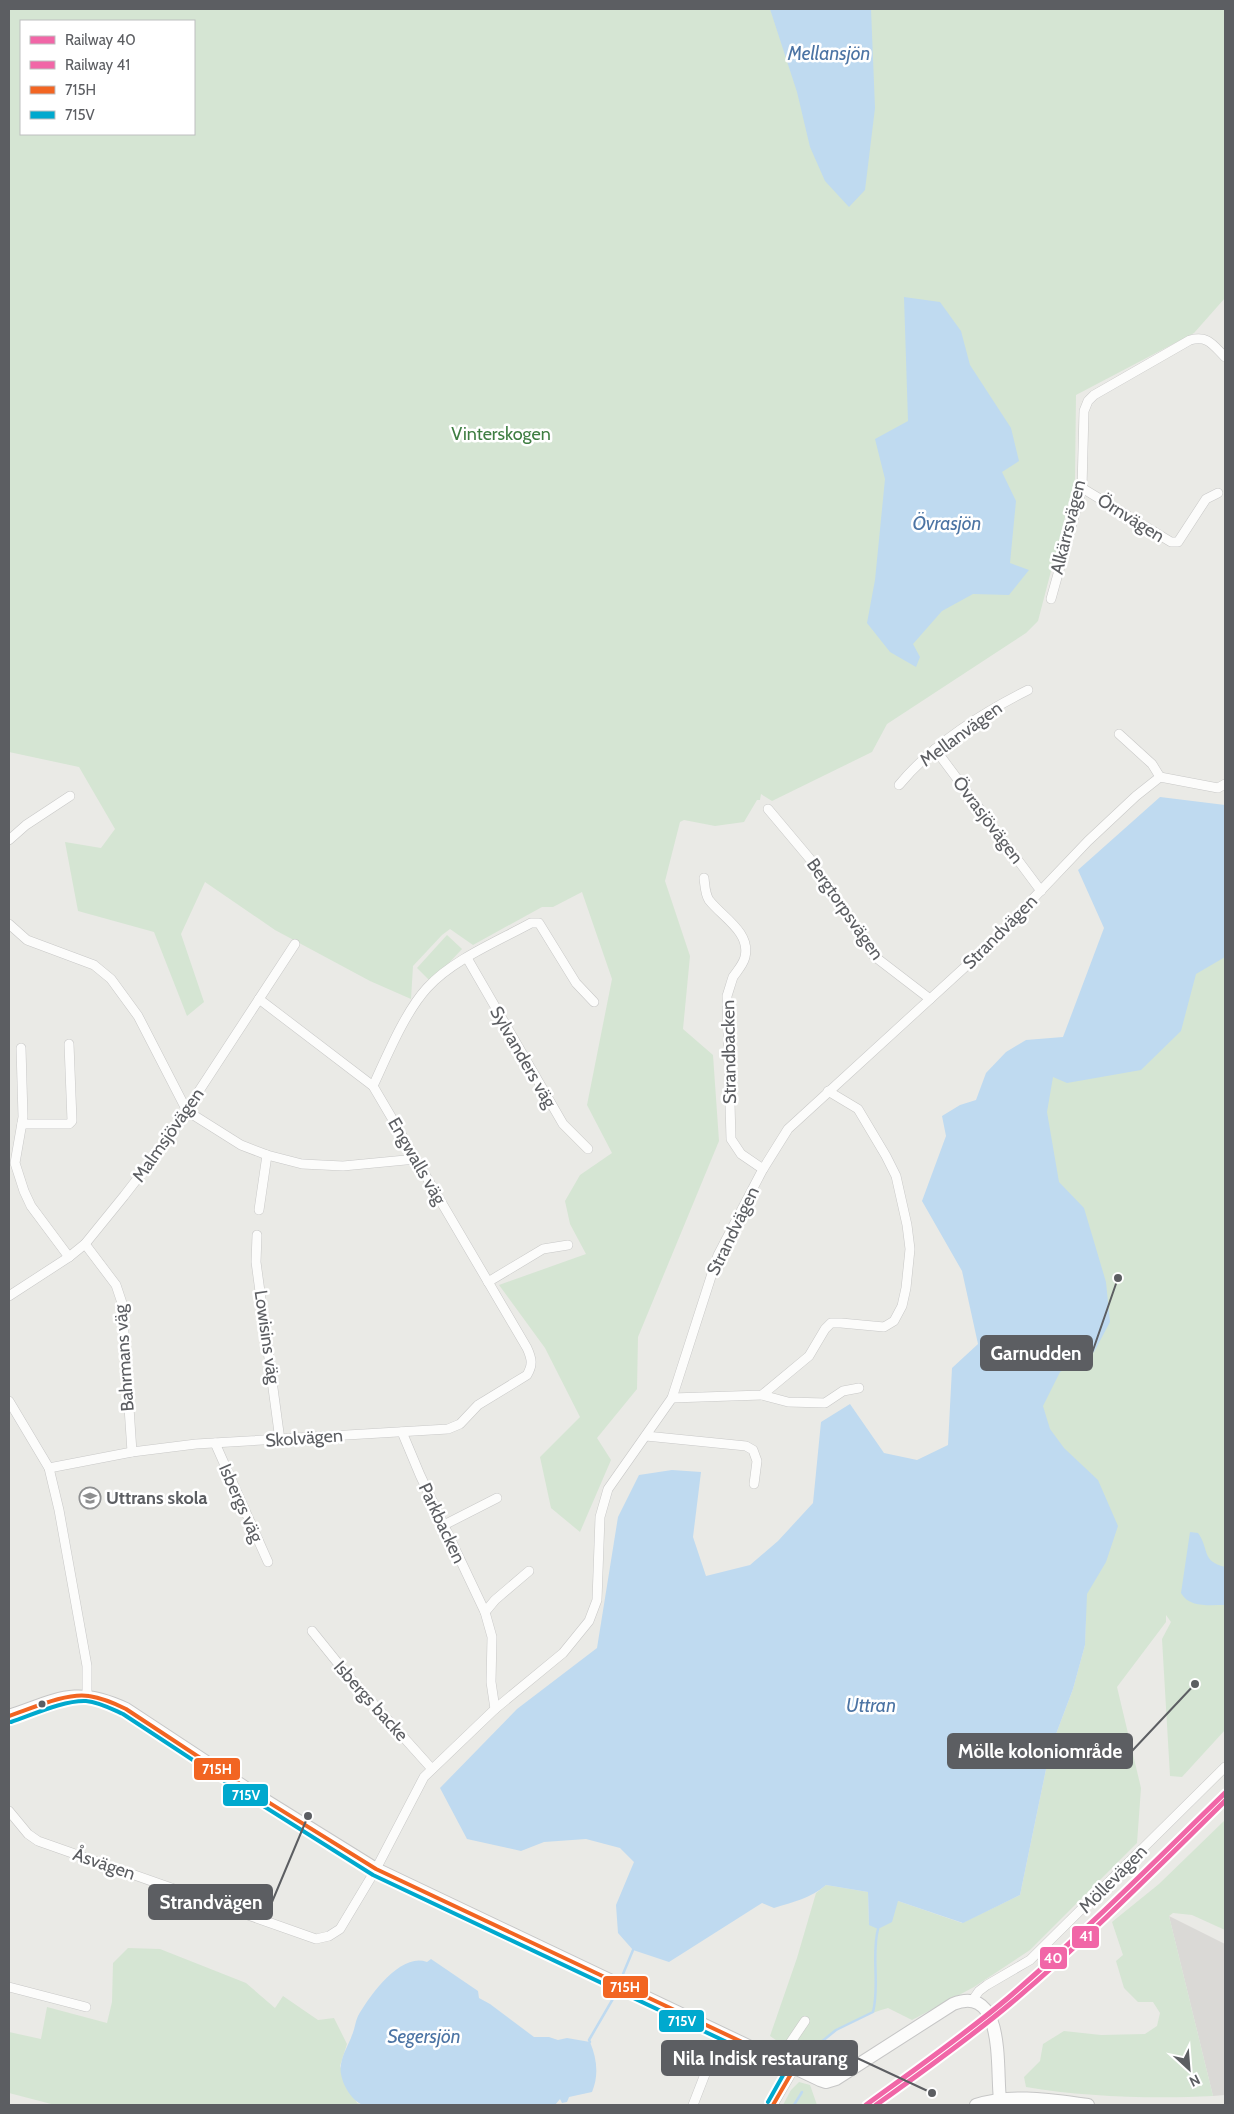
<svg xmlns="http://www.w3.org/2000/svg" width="1234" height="2114" viewBox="0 0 1234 2114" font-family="Cabin,sans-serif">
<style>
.industrial{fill:#dad9d6}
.green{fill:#d5e5d3;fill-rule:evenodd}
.water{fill:#bfdaf0;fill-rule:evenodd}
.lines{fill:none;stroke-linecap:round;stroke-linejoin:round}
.stream{stroke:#bfdaf0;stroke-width:2.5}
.street-casing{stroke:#c8c8c7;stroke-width:10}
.secondary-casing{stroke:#c6c6c6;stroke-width:14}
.street{stroke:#fcfcfb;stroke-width:9}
.secondary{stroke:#fcfcfb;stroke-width:12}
.bus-1-casing{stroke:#fff;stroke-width:8}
.bus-2-casing{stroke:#fff;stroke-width:8}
.bus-1{stroke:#f26522;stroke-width:4}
.bus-2{stroke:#00a9ce;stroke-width:4}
.rail-1-casing{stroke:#fff;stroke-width:9}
.rail-2-casing{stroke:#fff;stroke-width:9}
.rail-1{stroke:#f166a7;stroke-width:5}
.rail-2{stroke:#f166a7;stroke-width:5}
.bus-dot{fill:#5c5e62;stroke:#fff;stroke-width:2}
.labels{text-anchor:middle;stroke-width:5;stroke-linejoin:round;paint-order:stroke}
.park-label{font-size:18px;fill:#3f7e43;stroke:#fff}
.street-label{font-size:18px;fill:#5c5e62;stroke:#fff}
.poi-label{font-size:18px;font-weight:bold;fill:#5c5e62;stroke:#fff;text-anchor:start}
.water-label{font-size:19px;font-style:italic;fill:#4c74a4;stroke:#fff}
.leader{fill:none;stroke:#5c5e62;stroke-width:2}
.callout-dot{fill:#5c5e62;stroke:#fff;stroke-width:2}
.callout{fill:#5c5e62;stroke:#5c5e62;stroke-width:2}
.callout-label{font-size:19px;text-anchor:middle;font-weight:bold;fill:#fff}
.line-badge{stroke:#fff;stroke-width:2}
.badge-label{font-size:14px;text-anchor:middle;font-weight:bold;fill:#fff}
</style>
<rect width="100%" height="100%" fill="#eaeae6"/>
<path class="industrial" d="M 1169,1916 L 1225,1944 L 1225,2095 L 1213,2096 Z"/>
<g class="green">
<path d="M 9,9 L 1225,9 L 1225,298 L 1194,333 L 1076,395 L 1075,479 L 1038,621 L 1026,633 L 887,724 L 872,752 L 772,801 L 761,794 L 760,800 L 757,800 L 744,822 L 715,826 L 684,820 L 680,822 L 665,881 L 690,956 L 683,1029 L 713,1055 L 719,1141 L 638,1337 L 637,1389 L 597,1438 L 611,1460 L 580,1532 L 551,1508 L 540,1457 L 580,1417 L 545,1348 L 499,1285 L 586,1254 L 570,1224 L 565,1201 L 580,1175 L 612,1153 L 587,1105 L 612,979 L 582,892 L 553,907 L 542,907 L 473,945 L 450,929 L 442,935 L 413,966 L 411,999 L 370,981 L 275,930 L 205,882 L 181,934 L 204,1002 L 187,1016 L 154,932 L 78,911 L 65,842 L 101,848 L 115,829 L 79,767 L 9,752 ZM 21,21 L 194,21 L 194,134 L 21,134 Z"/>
<path d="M 1225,882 L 1225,1730 L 1182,1777 L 1170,1776 L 1162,1639 L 1171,1622 L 1166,1615 L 1166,1622 L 1117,1687 L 1141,1788 L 1137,1843 L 1030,1950 L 974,1987 L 912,2020 L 888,2008 C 863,2015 840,2026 820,2043 L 821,2056 L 808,2062 L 770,2036 L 797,1958 L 816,1893 L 826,1885 L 868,1892 L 869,1925 L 898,1901 L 962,1923 L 1020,1895 L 1050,1750 L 1073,1689 L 1085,1645 L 1086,1606 L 955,1504 L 1045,1065 Z"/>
<path d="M 447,935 L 462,949 L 431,982 L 417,968 Z"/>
<path d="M 1225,1820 L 1225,1930 L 1192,1915 L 1173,1913 L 1169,1916 L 1213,2096 C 1155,2099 1083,2097 1026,2087 L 1024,2077 L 1040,2061 L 1043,2044 L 1064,2031 L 1101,2035 L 1145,2034 L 1157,2026 L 1160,2013 L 1153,2002 L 1138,2002 L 1124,1988 L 1116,1961 L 1123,1955 L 1112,1922 L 1159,1884 Z"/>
<path d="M 128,1948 L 160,1949 L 246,1983 L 275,2008 L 283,1996 L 318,2020 L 334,2018 L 347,2044 L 340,2066 L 357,2103 L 363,2105 L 55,2105 L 9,2093 L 9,2032 L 41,2039 L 47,2007 L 107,2023 L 112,2002 L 113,1963 Z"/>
<path d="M 799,2082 L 810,2085 L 817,2105 L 783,2105 L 791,2090 Z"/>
</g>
<g class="water">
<path d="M 770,9 L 871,9 L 875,108 L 865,190 L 849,207 L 825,181 L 810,147 L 797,92 Z"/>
<path d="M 904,297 L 940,302 L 961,331 L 970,365 L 1011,428 L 1019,461 L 1002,472 L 1016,501 L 1010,563 L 1029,570 L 1009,595 L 973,594 L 942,611 L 913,644 L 920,657 L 916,667 L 890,652 L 867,623 L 875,580 L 885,479 L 875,439 L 908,421 Z"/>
<path d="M 1160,797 L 1225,805 L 1225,957 L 1196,974 L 1181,1031 L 1141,1070 L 1067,1083 L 1053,1077 L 1047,1112 L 1059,1182 L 1084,1208 L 1106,1282 L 1110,1322 L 1094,1352 L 1060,1372 L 1043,1406 L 1050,1429 L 1064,1448 L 1098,1480 L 1118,1526 L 1106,1562 L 1087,1594 L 1085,1645 L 1073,1689 L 1050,1750 L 1020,1895 L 963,1923 L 898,1901 L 892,1922 L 878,1929 L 869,1925 L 868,1892 L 826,1885 C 811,1898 793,1902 774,1908 L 762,1903 L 669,1962 L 633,1950 L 618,1933 L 616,1905 L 634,1862 L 620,1848 L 586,1839 L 544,1842 L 521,1851 L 467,1839 L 440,1788 L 517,1709 L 597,1648 L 618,1517 L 639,1475 L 672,1470 L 701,1472 L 693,1537 L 706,1576 L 750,1565 L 778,1541 L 813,1503 L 821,1422 L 850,1404 L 884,1453 L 917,1460 L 948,1445 L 952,1368 L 978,1344 L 962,1271 L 922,1201 L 946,1136 L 942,1116 L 960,1105 L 976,1100 L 986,1073 L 1006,1052 L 1026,1040 L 1063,1037 L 1104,928 L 1078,870 ZM 1016,1358 L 1020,1364 L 1017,1368 L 1011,1370 L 1007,1366 L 1008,1359 Z"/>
<path d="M 1190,1532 L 1198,1533 C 1210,1550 1201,1561 1225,1567 L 1225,1605 C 1210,1605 1189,1608 1181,1593 Z"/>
<path d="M 431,1959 L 478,1991 L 479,1998 L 490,2004 L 534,2037 L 549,2037 L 558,2040 L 567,2038 L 590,2042 C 597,2059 599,2075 592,2092 L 569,2097 L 567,2102 L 562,2103 L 560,2099 L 555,2105 L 363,2105 C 350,2100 338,2078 341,2064 C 343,2053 349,2044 352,2035 C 355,2029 355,2022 358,2016 C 369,1997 400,1952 427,1962 Z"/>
</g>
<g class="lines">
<g class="stream">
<path d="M 623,1974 L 633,1950"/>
<path d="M 590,2042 L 589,2040 L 614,1997"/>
<path d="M 819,2068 L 820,2043 L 836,2030 L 873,2012 C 880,1985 871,1955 878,1929"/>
<path d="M 794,2105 L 802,2092"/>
</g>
<g class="street-casing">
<g id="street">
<path d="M 1082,488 L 1171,542 L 1178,542 L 1206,499 L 1218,493"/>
<path d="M 1051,599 L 1082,488 L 1084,411 L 1088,401 L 1094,395 L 1190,340 C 1208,335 1213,345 1225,357"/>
<path d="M 1119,734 L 1152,764 L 1160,777"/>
<path d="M 935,749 L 1041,891"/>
<path d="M 899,785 C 932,745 982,713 1028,690"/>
<path d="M 768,809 L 810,859 L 874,956 L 930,999"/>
<path d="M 9,840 L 26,825 L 70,796"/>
<path d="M 704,878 C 705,886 705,894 709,900 C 722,917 751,932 745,957 C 743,965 737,971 733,977 C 731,983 729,990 727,996 L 731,1139 L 741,1154 L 763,1169"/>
<path d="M 9,924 L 27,940 L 94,965 L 111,979 L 138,1016 L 187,1111 L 241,1145 L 267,1155 L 302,1164 L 343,1166 L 416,1159"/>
<path d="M 467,958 L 563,1124 L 588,1149"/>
<path d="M 21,1048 L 23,1117 L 15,1163 L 24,1191 L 31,1206 L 69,1257"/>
<path d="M 373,1086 C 387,1056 405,1012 427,988 C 452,960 498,941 531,923 L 539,923 L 576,983 L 594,1002"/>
<path d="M 22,1124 L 69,1124 L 72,1121 L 69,1044"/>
<path d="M 259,1210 L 267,1155"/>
<path d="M 257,1235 L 256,1262 L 280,1440"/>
<path d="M 85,1244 L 116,1285 L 122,1303 L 132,1452"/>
<path d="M 488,1282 L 543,1249 L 568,1245"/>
<path d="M 9,1296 L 69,1257 L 85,1244 L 124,1196 L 165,1143 L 295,944"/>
<path d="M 762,1395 L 788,1402 L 825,1403 L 843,1391 L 859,1388"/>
<path d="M 672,1398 L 762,1395 L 809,1356 L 825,1329 L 831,1323 L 841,1323 L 884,1327 L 894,1321 L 902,1306 L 906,1288 L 910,1249 L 907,1225 L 896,1176 L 886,1156 L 858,1109 L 828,1091"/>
<path d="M 9,1401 L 49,1468 L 59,1510 L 87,1666 L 87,1695"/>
<path d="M 402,1432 L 420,1475 L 485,1612 L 492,1637 L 491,1682 L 495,1709"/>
<path d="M 646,1436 L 746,1446 L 753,1450 L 757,1461 L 754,1484"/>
<path d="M 215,1443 L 268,1562"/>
<path d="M 49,1468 L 132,1452 L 196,1444 L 448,1429 L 460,1424 L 478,1405 L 527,1375 C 533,1365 532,1359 527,1348 L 373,1086 L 259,999"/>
<path d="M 444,1525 L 497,1498"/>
<path d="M 485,1612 L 495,1600 L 529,1571"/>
<path d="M 312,1631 L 345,1672 L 432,1769"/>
<path d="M 9,1811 L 28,1834 L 38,1841 L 316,1939 L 329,1936 L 340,1929 L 376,1869 L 424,1777 L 495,1709 L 563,1653 L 589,1621 L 597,1600 L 600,1517 L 608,1489 L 672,1398 L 718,1255 L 763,1169 L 788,1129 L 988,946 L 1088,841 L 1136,796 L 1160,777 L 1218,788 L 1225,784"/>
<path d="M 9,1987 L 86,2007"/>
<path d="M 972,2001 L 979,1991 L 987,1985 L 1030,1960 L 1225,1767"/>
<path d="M 775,2047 L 784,2052"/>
<path d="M 778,2058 L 784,2052 L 805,2021"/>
<path d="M 693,2105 L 721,2033"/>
<path d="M 773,2105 L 795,2067"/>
</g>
</g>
<g class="secondary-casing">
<g id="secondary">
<path d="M 9,1716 C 57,1700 75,1685 126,1709 L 252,1792 L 376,1869 L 820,2080 L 826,2082 L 836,2079 L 953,2004 C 1006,1983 996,2071 1000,2099"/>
<path d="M 976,2105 C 1013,2093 1051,2100 1088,2105"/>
</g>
</g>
<use href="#street" class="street"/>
<use href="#secondary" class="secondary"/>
<g class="bus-1-casing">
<path id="bus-1" d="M 9,1716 C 30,1709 67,1692 89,1696 C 102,1698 114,1703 126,1709 L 252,1792 L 376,1869 L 795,2067 L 773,2105"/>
</g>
<g class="bus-2-casing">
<path id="bus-2" d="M 11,1722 C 32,1715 64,1700 86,1701 C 99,1702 112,1709 123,1714 L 249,1797 L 373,1875 L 786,2070 L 768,2102"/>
</g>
<use href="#bus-1" class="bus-1"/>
<use href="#bus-2" class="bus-2"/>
<g class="rail-1-casing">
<path id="rail-1" d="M 866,2105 C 914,2070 963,2036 1008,1998 C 1084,1933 1154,1862 1225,1793"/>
</g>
<g class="rail-2-casing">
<path id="rail-2" d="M 876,2105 C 921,2073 967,2040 1010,2004 C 1085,1941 1155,1870 1225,1801"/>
</g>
<use href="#rail-1" class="rail-1"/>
<use href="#rail-2" class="rail-2"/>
</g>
<defs>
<g id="school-ring" transform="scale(1.125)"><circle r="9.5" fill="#fff" stroke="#8e8f90" stroke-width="1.5"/><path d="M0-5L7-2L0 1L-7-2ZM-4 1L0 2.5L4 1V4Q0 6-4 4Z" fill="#8e8f90"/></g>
</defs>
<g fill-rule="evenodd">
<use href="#school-ring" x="90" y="1498"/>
</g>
<circle class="bus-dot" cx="42" cy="1704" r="4.5"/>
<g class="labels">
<g class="park-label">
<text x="501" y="440">Vinterskogen</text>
</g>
<g class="street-label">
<text transform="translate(1131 518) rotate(32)" y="6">Örnvägen</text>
<text transform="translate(1068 527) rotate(-76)" y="6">Alkärrsvägen</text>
<text transform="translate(961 734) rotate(-36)" y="6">Mellanvägen</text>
<text transform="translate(988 820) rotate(53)" y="6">Övrasjövägen</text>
<text transform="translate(845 909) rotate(55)" y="6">Bergtorpsvägen</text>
<text transform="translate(1000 932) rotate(-45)" y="6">Strandvägen</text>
<text transform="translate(729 1052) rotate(-91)" y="6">Strandbacken</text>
<text transform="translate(523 1057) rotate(60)" y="6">Sylvanders väg</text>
<text transform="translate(168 1135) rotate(-55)" y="6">Malmsjövägen</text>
<text transform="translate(417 1161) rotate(60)" y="6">Engwalls väg</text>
<text transform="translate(733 1231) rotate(-64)" y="6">Strandvägen</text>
<text transform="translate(267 1337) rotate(82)" y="6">Lowisins väg</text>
<text transform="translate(124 1358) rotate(-94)" y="6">Bahrmans väg</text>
<text transform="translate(304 1438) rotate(-4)" y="6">Skolvägen</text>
<text transform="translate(241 1503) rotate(66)" y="6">Isbergs väg</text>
<text transform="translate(442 1523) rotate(65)" y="6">Parkbacken</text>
<text transform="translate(371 1701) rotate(48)" y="6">Isbergs backe</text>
<text transform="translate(104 1864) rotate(19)" y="6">Åsvägen</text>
<text transform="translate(1113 1879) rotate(-45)" y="6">Möllevägen</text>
</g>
<g class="poi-label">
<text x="106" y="1504">Uttrans skola</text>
</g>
<g class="water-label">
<text x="829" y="60">Mellansjön</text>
<text x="947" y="530">Övrasjön</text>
<text x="871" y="1712">Uttran</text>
<text x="424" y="2043">Segersjön</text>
</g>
</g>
<path class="leader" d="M1118 1278L1092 1353M1195 1684L1132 1751M308 1816L272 1902M932 2093L857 2058"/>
<g class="callout-dot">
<circle cx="1118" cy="1278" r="5"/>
<circle cx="1195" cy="1684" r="5"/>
<circle cx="308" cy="1816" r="5"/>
<circle cx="932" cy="2093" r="5"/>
</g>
<g class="callout">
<rect x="981" y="1336" width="111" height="34" rx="5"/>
<rect x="948" y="1734" width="184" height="34" rx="5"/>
<rect x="149" y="1885" width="123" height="34" rx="5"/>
<rect x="662" y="2041" width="195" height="34" rx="5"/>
</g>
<g class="callout-label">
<text x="1036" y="1360">Garnudden</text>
<text x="1040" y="1758">Mölle koloniområde</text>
<text x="211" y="1909">Strandvägen</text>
<text x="760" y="2065">Nila Indisk restaurang</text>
</g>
<g class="line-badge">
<rect x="193" y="1757" width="48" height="24" rx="5" fill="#f26522"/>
<rect x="222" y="1783" width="47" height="24" rx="5" fill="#00a9ce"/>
<rect x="1071" y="1925" width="29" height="24" rx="5" fill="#f166a7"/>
<rect x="1039" y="1946" width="29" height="24" rx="5" fill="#f166a7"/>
<rect x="602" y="1975" width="47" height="24" rx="5" fill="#f26522"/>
<rect x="658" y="2009" width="47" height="24" rx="5" fill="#00a9ce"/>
</g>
<g class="badge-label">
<text x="217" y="1774">715H</text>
<text x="246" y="1800">715V</text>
<text x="1086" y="1941">41</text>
<text x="1053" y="1963">40</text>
<text x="625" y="1992">715H</text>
<text x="682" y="2026">715V</text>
</g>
<rect width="1234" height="2114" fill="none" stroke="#5c5e62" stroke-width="20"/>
<rect x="20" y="20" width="175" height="115" fill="#ffffff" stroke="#bebfc0"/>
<rect x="30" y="36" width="25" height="8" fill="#f166a7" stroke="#bebfc0"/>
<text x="65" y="45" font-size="15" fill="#5c5e62">Railway 40</text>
<rect x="30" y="61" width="25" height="8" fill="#f166a7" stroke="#bebfc0"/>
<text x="65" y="70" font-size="15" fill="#5c5e62">Railway 41</text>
<rect x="30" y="86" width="25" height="8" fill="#f26522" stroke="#bebfc0"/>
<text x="65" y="95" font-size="15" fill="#5c5e62">715H</text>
<rect x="30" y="111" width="25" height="8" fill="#00a9ce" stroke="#bebfc0"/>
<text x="65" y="120" font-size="15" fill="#5c5e62">715V</text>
<g transform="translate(1189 2069) rotate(154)" stroke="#ffffff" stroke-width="4" paint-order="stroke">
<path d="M0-4L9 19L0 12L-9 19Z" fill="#5c5e62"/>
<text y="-8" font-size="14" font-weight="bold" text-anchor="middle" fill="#5c5e62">N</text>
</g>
</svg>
